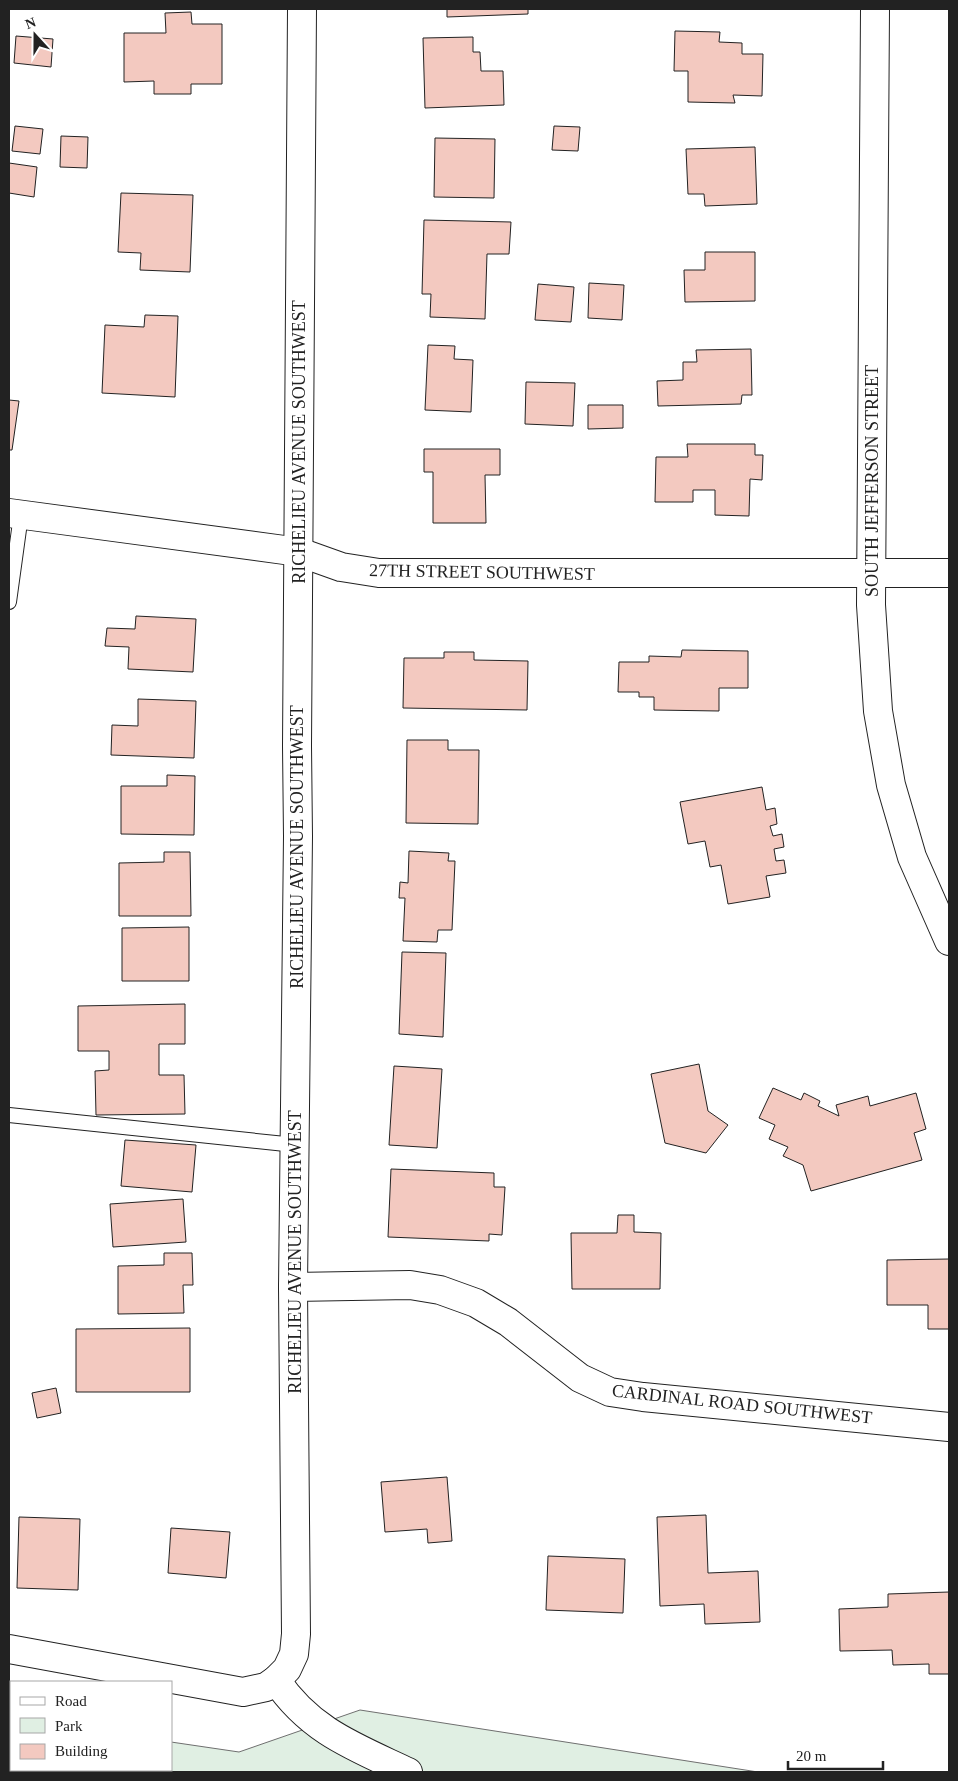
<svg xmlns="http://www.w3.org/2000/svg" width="958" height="1781" viewBox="0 0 958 1781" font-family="Georgia,serif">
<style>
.green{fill:#e0efe3;stroke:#6f6f6f}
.building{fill:#f3c9c0;stroke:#222}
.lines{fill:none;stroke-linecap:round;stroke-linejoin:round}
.lane-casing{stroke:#222;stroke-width:16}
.street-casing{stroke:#222;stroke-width:30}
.lane{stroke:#fff;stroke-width:14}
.street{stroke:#fff;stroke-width:28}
.labels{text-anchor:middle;stroke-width:4;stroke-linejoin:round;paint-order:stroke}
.street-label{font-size:18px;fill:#222;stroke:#fff}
</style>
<rect width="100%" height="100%" fill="#fff"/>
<path class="green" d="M 360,1710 L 758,1772 L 9,1772 L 9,1718 L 11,1718 L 11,1770 L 171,1770 L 171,1742 L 239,1752 Z"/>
<g class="building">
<path d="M 447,9 L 528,9 L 528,14 L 447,17 Z"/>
<path d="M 191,12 L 192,24 L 222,24 L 222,84 L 191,84 L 191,94 L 154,94 L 154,81 L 124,82 L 124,33 L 166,33 L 165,13 Z"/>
<path d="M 675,31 L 720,32 L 719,42 L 742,43 L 742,54 L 763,54 L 762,96 L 733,95 L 735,103 L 688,102 L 688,71 L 674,71 Z"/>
<path d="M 16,36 L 53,39 L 51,67 L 14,63 Z"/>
<path d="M 473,37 L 473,52 L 480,52 L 481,71 L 503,71 L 504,105 L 425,108 L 423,38 Z"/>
<path d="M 15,126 L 43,129 L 40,154 L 12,151 Z"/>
<path d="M 554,126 L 580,127 L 578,151 L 552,150 Z"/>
<path d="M 61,136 L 88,137 L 87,168 L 60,167 Z"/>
<path d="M 435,138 L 495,139 L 494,198 L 434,197 Z"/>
<path d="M 755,147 L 757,204 L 705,206 L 704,194 L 688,194 L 686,149 Z"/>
<path d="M 9,163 L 37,167 L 34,197 L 9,193 Z"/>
<path d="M 121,193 L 193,195 L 190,272 L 140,270 L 141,253 L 118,252 Z"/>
<path d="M 424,220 L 511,222 L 509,254 L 487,254 L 485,319 L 430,317 L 431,294 L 422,294 Z"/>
<path d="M 705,252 L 755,252 L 755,301 L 685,302 L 684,270 L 705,270 Z"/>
<path d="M 589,283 L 624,285 L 622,320 L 588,318 Z"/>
<path d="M 538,284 L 574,287 L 571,322 L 535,320 Z"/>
<path d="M 145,315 L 178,316 L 175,397 L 102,393 L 105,325 L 144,327 Z"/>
<path d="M 428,345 L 455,346 L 454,359 L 473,360 L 471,412 L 425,410 Z"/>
<path d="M 751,349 L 752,395 L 742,395 L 741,404 L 658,406 L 657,381 L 683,380 L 683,362 L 697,362 L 696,350 Z"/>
<path d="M 526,382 L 575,383 L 573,426 L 525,424 Z"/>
<path d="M 9,400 L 19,401 L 12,450 L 9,450 Z"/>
<path d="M 588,405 L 623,405 L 623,428 L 588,429 Z"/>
<path d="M 687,444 L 755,444 L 755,455 L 763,455 L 762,480 L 750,479 L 749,516 L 715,515 L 715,490 L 693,490 L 693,502 L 655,502 L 656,457 L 688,457 Z"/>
<path d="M 424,449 L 500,449 L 500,475 L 485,475 L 486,523 L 433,523 L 433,472 L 424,472 Z"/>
<path d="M 136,616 L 196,619 L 193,672 L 128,669 L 129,647 L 105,646 L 107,628 L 135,629 Z"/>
<path d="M 682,650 L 748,651 L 748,688 L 719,688 L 719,711 L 654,710 L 654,697 L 639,697 L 639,692 L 618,692 L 619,662 L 649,662 L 649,656 L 681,657 Z"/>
<path d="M 444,652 L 474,652 L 474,660 L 528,661 L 527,710 L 403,708 L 404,658 L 444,658 Z"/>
<path d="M 138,699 L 196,701 L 194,758 L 111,755 L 112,725 L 138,726 Z"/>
<path d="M 407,740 L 448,740 L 448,750 L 479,750 L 478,824 L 406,823 Z"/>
<path d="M 167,775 L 195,776 L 194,835 L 121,834 L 121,786 L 167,786 Z"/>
<path d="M 762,787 L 766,810 L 775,808 L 777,824 L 770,826 L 773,836 L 782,834 L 784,847 L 774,849 L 776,861 L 784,860 L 786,873 L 766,876 L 770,897 L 728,904 L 721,865 L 710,867 L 705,841 L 688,844 L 680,802 Z"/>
<path d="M 409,851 L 449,853 L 448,861 L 455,861 L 452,930 L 438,930 L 437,942 L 403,941 L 405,898 L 399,898 L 400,882 L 408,883 Z"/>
<path d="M 164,852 L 190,852 L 191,916 L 119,916 L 119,863 L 164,862 Z"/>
<path d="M 189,927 L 189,981 L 122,981 L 122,928 Z"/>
<path d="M 402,952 L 446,953 L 443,1037 L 399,1034 Z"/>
<path d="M 185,1004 L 185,1044 L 159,1044 L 159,1075 L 184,1075 L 185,1114 L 96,1115 L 95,1071 L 109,1070 L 109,1051 L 78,1051 L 78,1006 Z"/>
<path d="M 699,1064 L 708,1111 L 728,1125 L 706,1153 L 665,1143 L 651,1074 Z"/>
<path d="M 394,1066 L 442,1069 L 437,1148 L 389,1145 Z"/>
<path d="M 773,1088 L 801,1100 L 804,1093 L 820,1101 L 818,1106 L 839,1116 L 836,1105 L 868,1096 L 870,1106 L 916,1093 L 926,1129 L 914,1133 L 922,1160 L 811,1191 L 803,1165 L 783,1156 L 788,1147 L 769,1139 L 775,1125 L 759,1118 Z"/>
<path d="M 125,1140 L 196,1145 L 192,1192 L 121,1186 Z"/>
<path d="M 391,1169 L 494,1173 L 494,1187 L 505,1187 L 502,1235 L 489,1234 L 489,1241 L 388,1237 Z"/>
<path d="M 183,1199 L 186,1242 L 113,1247 L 110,1204 Z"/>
<path d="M 618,1215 L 634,1215 L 634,1232 L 661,1233 L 660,1289 L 572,1289 L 571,1233 L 617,1233 Z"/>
<path d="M 164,1253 L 192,1253 L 193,1285 L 183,1285 L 184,1313 L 118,1314 L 118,1266 L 164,1265 Z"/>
<path d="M 949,1259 L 949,1329 L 928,1329 L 928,1305 L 887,1305 L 887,1260 Z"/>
<path d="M 190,1328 L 190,1392 L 76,1392 L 76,1329 Z"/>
<path d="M 56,1388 L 61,1413 L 37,1418 L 32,1393 Z"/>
<path d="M 447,1477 L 452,1541 L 428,1543 L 427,1529 L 385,1532 L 381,1482 Z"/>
<path d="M 706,1515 L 708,1573 L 758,1571 L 760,1622 L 705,1624 L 704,1604 L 660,1606 L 657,1517 Z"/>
<path d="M 19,1517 L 80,1519 L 78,1590 L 17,1588 Z"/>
<path d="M 171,1528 L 230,1532 L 226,1578 L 168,1573 Z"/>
<path d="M 548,1556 L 625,1559 L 623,1613 L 546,1610 Z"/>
<path d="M 949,1592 L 949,1674 L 929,1674 L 929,1664 L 893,1665 L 892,1650 L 840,1651 L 839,1609 L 888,1607 L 888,1594 Z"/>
</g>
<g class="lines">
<g class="lane-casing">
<g id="lane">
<path d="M 9,602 L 21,515"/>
<path d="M 9,1115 L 295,1145"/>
</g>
</g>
<g class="street-casing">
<g id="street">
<path d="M 875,9 L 871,605 L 878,711 L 891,785 L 912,857 L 949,941"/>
<path d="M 9,513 L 299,552 L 341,567 L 379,573 L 949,573"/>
<path d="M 293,1287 L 410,1285 L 440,1290 L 476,1303 L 508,1322 L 580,1378 L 610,1392 L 643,1397 L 949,1427"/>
<path d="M 9,1649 L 243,1692 L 266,1687 L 276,1680 L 287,1669 L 294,1654 L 296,1634 L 293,1287 L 298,836 L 297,746 L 302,9"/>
<path d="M 276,1680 C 310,1731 355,1747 408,1772"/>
</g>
</g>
<use href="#lane" class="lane"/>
<use href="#street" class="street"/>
</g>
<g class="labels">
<g class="street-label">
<text transform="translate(299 442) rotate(-90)" y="6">RICHELIEU AVENUE SOUTHWEST</text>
<text transform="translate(872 481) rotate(-90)" y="6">SOUTH JEFFERSON STREET</text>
<text transform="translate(482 572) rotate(1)" y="6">27TH STREET SOUTHWEST</text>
<text transform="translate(297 847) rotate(-90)" y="6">RICHELIEU AVENUE SOUTHWEST</text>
<text transform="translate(295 1252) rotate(-90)" y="6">RICHELIEU AVENUE SOUTHWEST</text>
<text transform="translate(742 1404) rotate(6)" y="6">CARDINAL ROAD SOUTHWEST</text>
</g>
</g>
<rect width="958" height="1781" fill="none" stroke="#222222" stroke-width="20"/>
<rect x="10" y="1681" width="162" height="90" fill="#ffffff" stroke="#a7a7a7"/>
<rect x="20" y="1697" width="25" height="8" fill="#ffffff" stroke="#a7a7a7"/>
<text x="55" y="1706" font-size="15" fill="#222222">Road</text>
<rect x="20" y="1718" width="25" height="15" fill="#e0efe3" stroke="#a7a7a7"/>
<text x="55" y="1731" font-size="15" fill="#222222">Park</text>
<rect x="20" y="1744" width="25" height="15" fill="#f3c9c0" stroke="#a7a7a7"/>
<text x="55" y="1756" font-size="15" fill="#222222">Building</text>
<g transform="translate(35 35) rotate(339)" stroke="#ffffff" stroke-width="4" paint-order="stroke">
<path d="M0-4L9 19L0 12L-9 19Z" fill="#222222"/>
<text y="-8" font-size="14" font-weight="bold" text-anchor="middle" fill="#222222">N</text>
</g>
<path d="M788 1761v8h95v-8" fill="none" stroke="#222222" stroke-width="2.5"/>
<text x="796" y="1761" font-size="15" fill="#222222" stroke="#ffffff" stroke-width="4" paint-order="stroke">20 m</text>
</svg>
